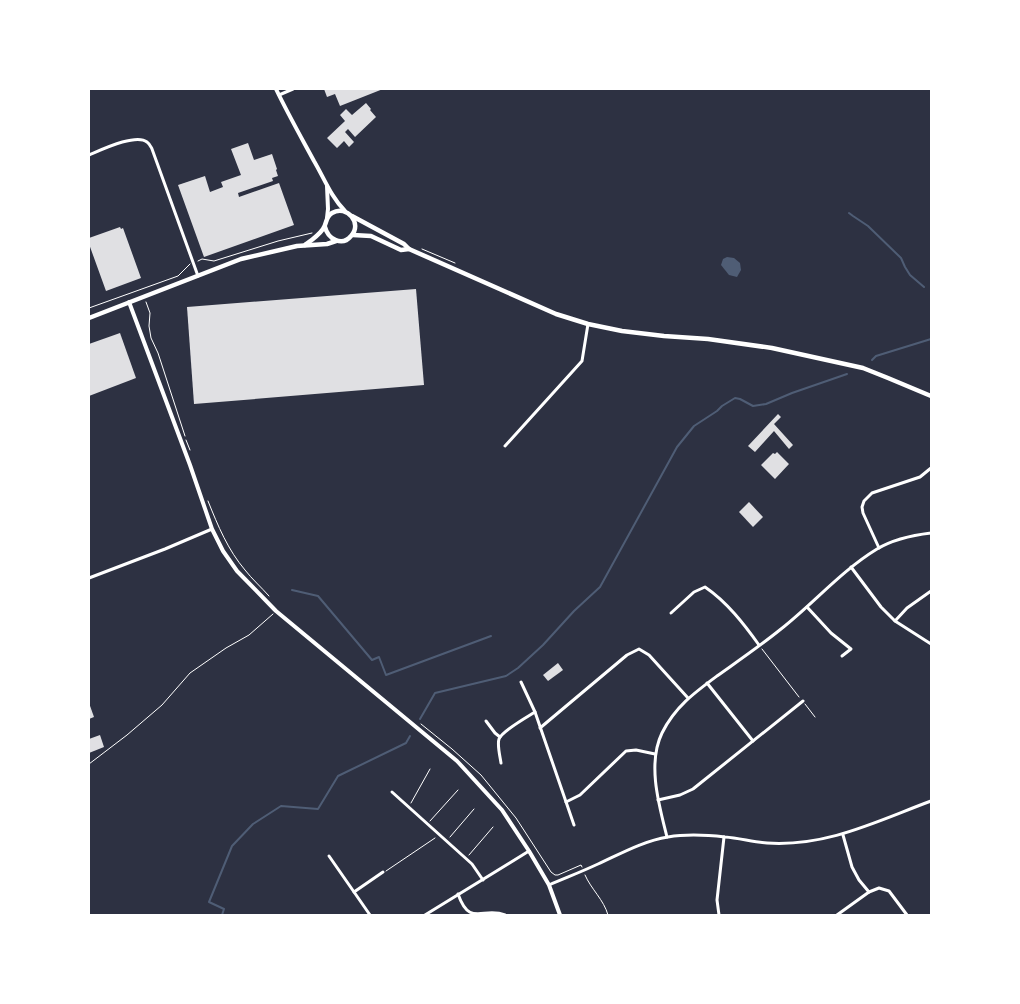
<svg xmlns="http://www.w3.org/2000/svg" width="1020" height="1004" viewBox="0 0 1020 1004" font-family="Mulish,sans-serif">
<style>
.water{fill:#4f5d75}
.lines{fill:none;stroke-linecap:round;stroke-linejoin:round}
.stream{stroke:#4f5d75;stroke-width:2}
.building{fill:#e0e0e3}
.path{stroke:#fff;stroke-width:1}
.minor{stroke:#fff;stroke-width:3}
.tertiary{stroke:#fff;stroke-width:4}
.primary{stroke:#fff;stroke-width:4.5}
</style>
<rect width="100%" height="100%" fill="#2d3142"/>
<path class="water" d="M 727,257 L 734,258 L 740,263 L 741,270 L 737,277 L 729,275 L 721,265 L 723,259 Z"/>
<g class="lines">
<g class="stream">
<path d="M 849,213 L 853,216 L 868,226 L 901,258 L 905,267 L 910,275 L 924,287"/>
<path d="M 872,360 L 876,356 L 931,339"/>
<path d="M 292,590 L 318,596 L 372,660 L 379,657 L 386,675 L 491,636"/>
<path d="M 420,719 L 435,693 L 506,676 L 518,668 L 543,645 L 574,611 L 600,587 L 677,447 L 694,426 L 717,411 L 722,406 L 735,398 L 740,399 L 753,406 L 766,404 L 792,393 L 847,374"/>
<path d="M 222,915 L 224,909 L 209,902 L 232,846 L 253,824 L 281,806 L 318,809 L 338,776 L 406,743 L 410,736"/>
</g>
</g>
<g class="building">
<path d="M 324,89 L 383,89 L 340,106 L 335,94 L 327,97 Z"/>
<path d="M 366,103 L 371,109 L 370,110 L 376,117 L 355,137 L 348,129 L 345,132 L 354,142 L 349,147 L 344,141 L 337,148 L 327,138 L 345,121 L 340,115 L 346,109 L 352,115 Z"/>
<path d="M 248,143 L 254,160 L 272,154 L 277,169 L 276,170 L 278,176 L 272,178 L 273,181 L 238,193 L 239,197 L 279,183 L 294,225 L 204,257 L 178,185 L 205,176 L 210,192 L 223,187 L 221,182 L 241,175 L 231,149 Z"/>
<path d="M 120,227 L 121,229 L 123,228 L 141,278 L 106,291 L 89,244 L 89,238 Z"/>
<path d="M 416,289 L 424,385 L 194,404 L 187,307 Z"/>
<path d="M 120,333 L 136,378 L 89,396 L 89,344 Z"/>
<path d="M 778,414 L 781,417 L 774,424 L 793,445 L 789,449 L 774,431 L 755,452 L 748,446 Z"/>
<path d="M 777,452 L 789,464 L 775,479 L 761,465 L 773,453 L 775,454 Z"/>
<path d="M 749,502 L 763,517 L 753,527 L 739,512 Z"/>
<path d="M 558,663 L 563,670 L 548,681 L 543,675 Z"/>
<path d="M 89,703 L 94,717 L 89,719 Z"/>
<path d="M 100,735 L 104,747 L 89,753 L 89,739 Z"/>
</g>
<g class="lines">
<g class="path">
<path d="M 422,249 L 455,263"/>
<path d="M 198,261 L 202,259 L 214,261 L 278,241 L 312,233"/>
<path d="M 146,302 L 150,313 L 149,326 L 151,338 L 158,353 L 185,436"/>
<path d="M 89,308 L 178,276 L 190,264"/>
<path d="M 186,440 L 190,450"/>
<path d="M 208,501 C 218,526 228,550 245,570 C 252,579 261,587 269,596"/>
<path d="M 762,649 L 799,697"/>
<path d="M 805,704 L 815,717"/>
<path d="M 421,724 L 452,749 L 481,775 L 516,818 L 551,872 L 555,875 L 558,875 L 581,865 L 582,867"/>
<path d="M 89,764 L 127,735 L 162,705 L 190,673 L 226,648 L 249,635 L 273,614"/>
<path d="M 411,803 L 430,769"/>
<path d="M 430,821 L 458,790"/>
<path d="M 450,837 L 474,809"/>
<path d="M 469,855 L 493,827"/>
<path d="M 386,871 L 435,838"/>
<path d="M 585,875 C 591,889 604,900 608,915"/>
</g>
<g class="minor">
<path d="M 279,95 L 293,89"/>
<path d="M 89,155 C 101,150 136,133 147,142 C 150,144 151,147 152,149 L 198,276"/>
<path d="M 505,446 L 582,361 L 588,324"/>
<path d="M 879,548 L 863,513 L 862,507 L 864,501 L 872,493 L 920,477 L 931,468"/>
<path d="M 851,567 L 881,607 L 895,621 L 931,644"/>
<path d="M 89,578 L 165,549 L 212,529"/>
<path d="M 807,607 L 831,633 L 851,649 L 842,656"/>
<path d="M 671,613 L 694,592 L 705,587 C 727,602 744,624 759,645"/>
<path d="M 895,621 L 907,608 L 931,591"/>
<path d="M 521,682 L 535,712 L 574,825"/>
<path d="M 707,683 L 753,741"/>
<path d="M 486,721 L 495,733 L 500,737"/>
<path d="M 540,728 L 627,655 L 639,649 L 649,655 L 688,698"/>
<path d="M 501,763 C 500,756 497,745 499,739 C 502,731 527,717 535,712"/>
<path d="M 392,792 L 472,864 L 483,880"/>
<path d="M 658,800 L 680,795 L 693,789 L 803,701"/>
<path d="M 566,802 L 580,795 L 626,751 L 636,750 L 655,754"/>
<path d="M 843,835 L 852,867 L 859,880 L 869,892"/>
<path d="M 667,837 C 659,805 647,764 662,733 C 675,707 694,693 717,676 C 738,661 760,646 781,629 C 814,603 841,571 877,549 C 892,540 914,535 931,533"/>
<path d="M 329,856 L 370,915"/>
<path d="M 549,885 C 565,878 581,872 598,864 C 620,854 643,841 668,837 C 686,834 707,835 725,837 C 739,838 753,842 767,843 C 827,847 877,821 931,801"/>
<path d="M 354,892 L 383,872"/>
<path d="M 458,894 C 470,928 483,906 505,915"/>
<path d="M 425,915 L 529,851"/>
<path d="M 719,915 L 717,900 L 724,837"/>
<path d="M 837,915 L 869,892 L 879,888 L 889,891 L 907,915"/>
</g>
<g class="tertiary">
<path d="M 276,89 C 288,114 301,137 314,161 C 324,178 331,197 345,211"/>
<path d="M 327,186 L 328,209 L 327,218"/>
<path d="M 129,302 L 190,465 L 212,529 L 223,551 L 237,571 L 276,611 L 457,761 L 502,810 L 529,851 L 549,885 L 560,915"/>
</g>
<g class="primary">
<path d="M 352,216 L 404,244 L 409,249 L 556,314 L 588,324 L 622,331 L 664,336 L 708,339 L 772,348 L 863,368 L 888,378 L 931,396"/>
<path d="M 353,235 L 371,236 L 401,250 L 409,249"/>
<path d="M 305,245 C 312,240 318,236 323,229 C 327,224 325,217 332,213 C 347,204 363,224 351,236 C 342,247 328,239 325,227"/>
<path d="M 89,318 L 241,259 L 297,246 L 327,244 L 336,241"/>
</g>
</g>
<rect width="1020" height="1004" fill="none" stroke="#ffffff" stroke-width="180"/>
</svg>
